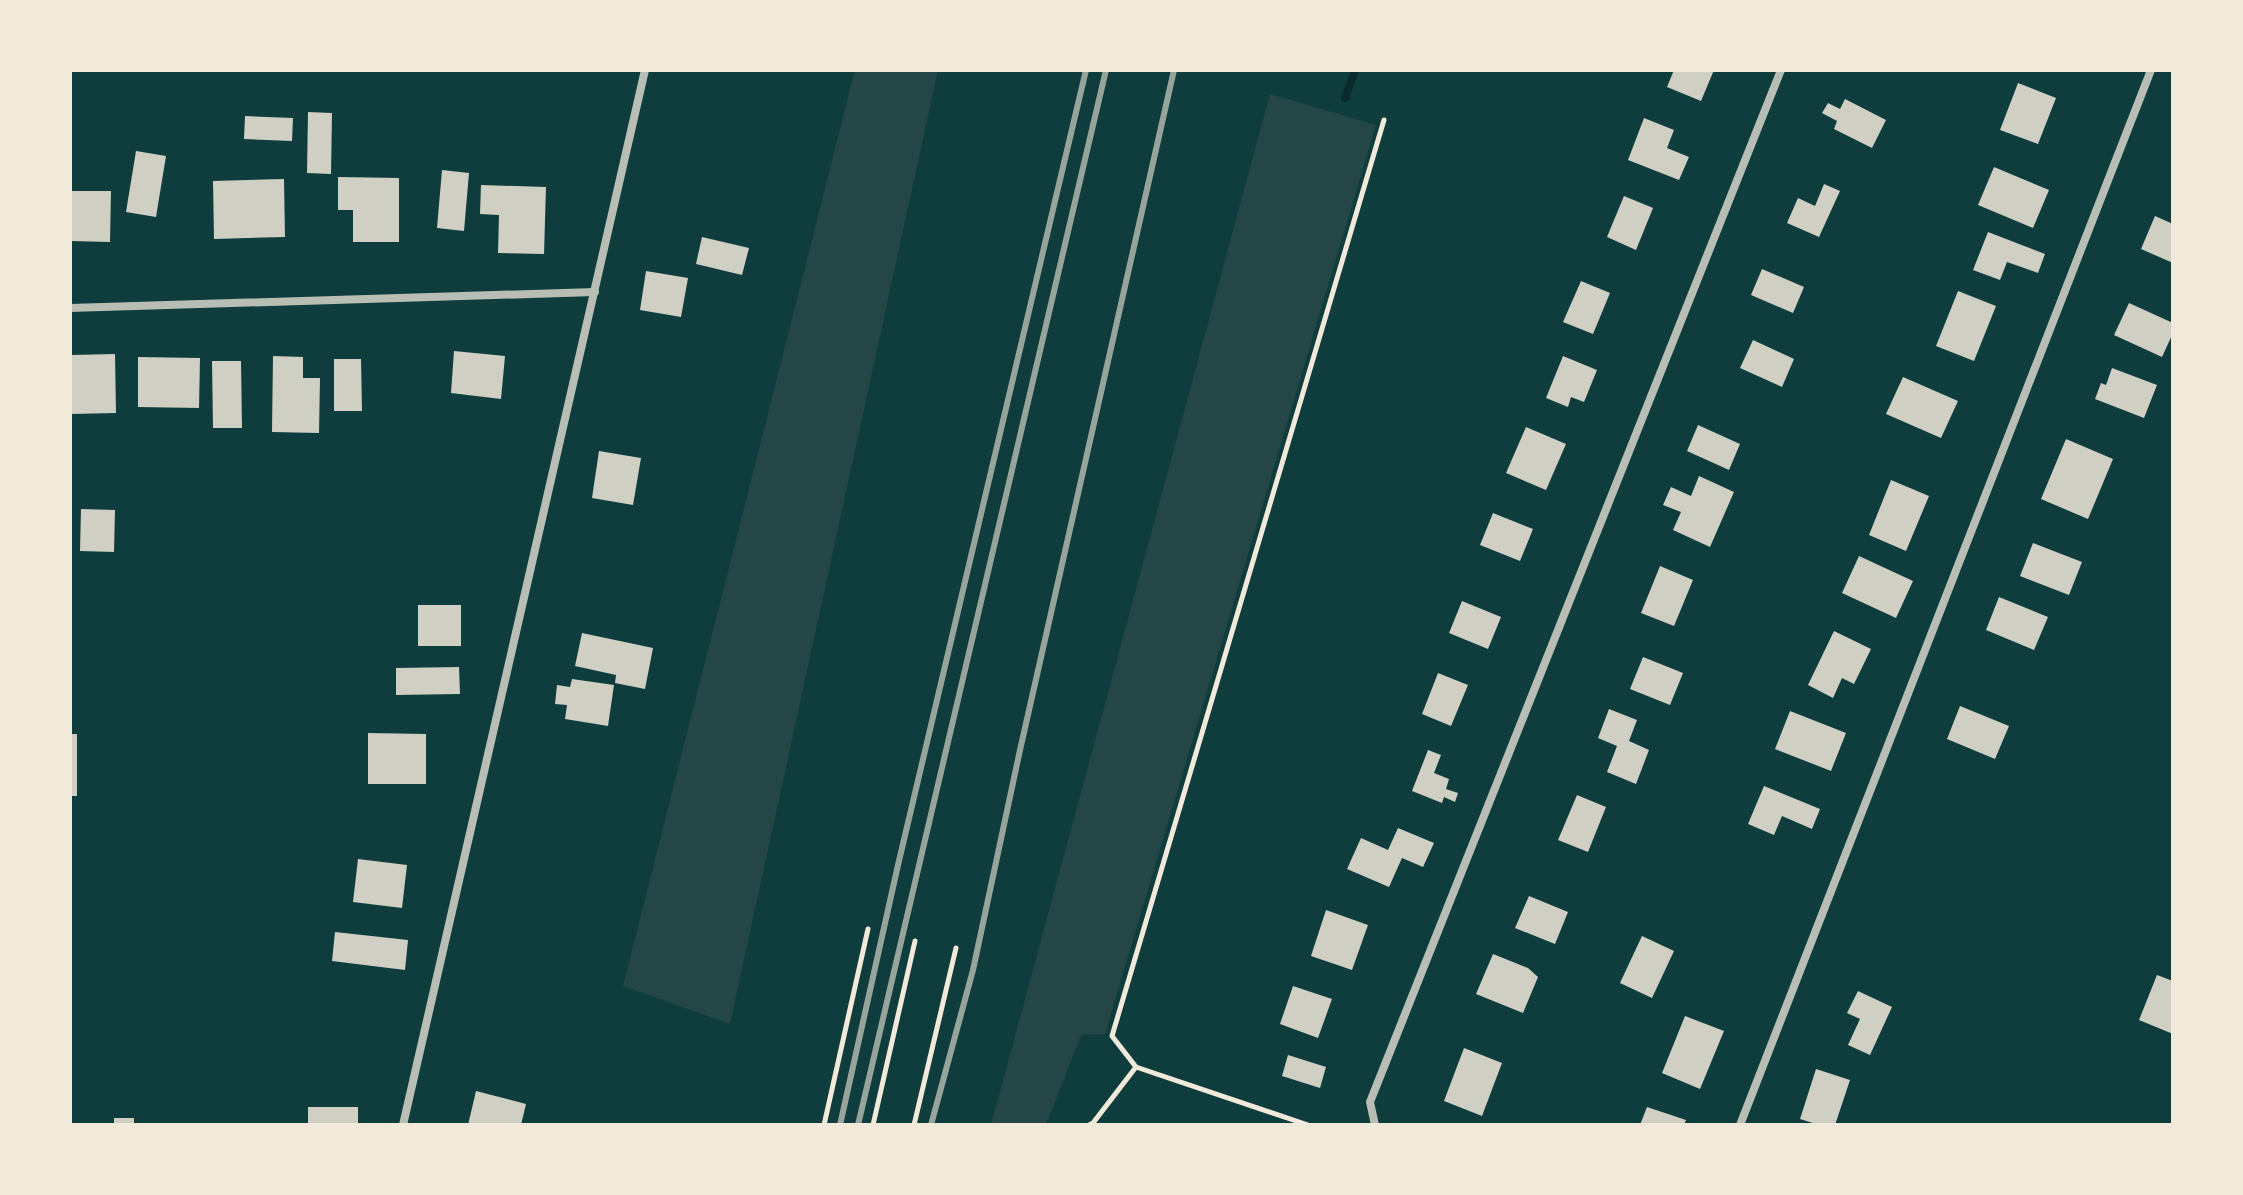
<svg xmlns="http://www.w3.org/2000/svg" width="2243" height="1195" viewBox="0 0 2243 1195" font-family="'Crimson Pro',serif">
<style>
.green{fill:#244646}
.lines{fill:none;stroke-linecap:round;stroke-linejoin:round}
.stream{stroke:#0a2a2b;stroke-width:8}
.building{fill:#cfcfc3}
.path{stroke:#f1e9da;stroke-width:5}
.minor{stroke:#b8beb3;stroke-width:8}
.rail{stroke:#97a49c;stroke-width:6}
</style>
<rect width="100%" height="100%" fill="#0f3d3e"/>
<g class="green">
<path d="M 855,70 L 938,70 L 730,1024 L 623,986 Z"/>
<path d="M 1270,94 L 1376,125 L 1105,1034 L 1081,1035 L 1046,1125 L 991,1125 Z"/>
</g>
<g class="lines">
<path class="stream" d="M 1345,98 L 1355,70"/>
</g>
<g class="building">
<path d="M 1674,70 L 1714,70 L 1701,101 L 1667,87 Z"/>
<path d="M 2018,83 L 2056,98 L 2038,144 L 2000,130 Z"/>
<path d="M 1845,99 L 1886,120 L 1872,148 L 1834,129 L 1837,121 L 1822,113 L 1828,103 L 1840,109 Z"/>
<path d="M 308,112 L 332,113 L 331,174 L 307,173 Z"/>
<path d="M 245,116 L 293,118 L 292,141 L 244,139 Z"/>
<path d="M 1644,118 L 1674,130 L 1667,148 L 1689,157 L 1679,180 L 1628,160 Z"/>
<path d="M 136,151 L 166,156 L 156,217 L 126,212 Z"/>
<path d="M 1994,167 L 2049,190 L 2033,228 L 1978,205 Z"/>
<path d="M 442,170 L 469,173 L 464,231 L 437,228 Z"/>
<path d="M 338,177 L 399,178 L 399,242 L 353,242 L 353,210 L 338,210 Z"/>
<path d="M 284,179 L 285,237 L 214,239 L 213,181 Z"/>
<path d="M 1824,184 L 1840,191 L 1819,237 L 1787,223 L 1798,198 L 1815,206 Z"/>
<path d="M 481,185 L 546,187 L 544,254 L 498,253 L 499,215 L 480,214 Z"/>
<path d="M 70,191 L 111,191 L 110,242 L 70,241 Z"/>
<path d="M 1624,196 L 1653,208 L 1636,250 L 1607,237 Z"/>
<path d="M 2155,216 L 2173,224 L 2173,263 L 2141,249 Z"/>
<path d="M 1988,232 L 2045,254 L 2038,273 L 2007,262 L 2000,280 L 1973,270 Z"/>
<path d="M 702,237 L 749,248 L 742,275 L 696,264 Z"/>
<path d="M 1762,269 L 1804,287 L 1793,313 L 1751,295 Z"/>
<path d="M 646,271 L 688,278 L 681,317 L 640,310 Z"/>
<path d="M 1581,281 L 1610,293 L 1593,334 L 1563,322 Z"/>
<path d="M 1958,291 L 1996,306 L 1974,361 L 1936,346 Z"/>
<path d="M 2129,303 L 2173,323 L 2173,333 L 2162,357 L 2114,335 Z"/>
<path d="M 1753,340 L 1794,359 L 1782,387 L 1740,368 Z"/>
<path d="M 454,351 L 505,356 L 501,399 L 451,393 Z"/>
<path d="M 115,354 L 116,413 L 70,414 L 70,355 Z"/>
<path d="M 273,356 L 303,357 L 303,378 L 320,378 L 319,433 L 272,432 Z"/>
<path d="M 1563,356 L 1597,370 L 1584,402 L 1571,397 L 1568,407 L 1546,398 Z"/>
<path d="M 138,357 L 200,358 L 199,408 L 138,407 Z"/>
<path d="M 334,359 L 361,359 L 362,411 L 334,411 Z"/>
<path d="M 212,361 L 241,361 L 242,428 L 213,428 Z"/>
<path d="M 2112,368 L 2157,385 L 2144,418 L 2095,399 L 2101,383 L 2106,385 Z"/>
<path d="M 1903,377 L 1958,401 L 1941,438 L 1886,414 Z"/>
<path d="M 1698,425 L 1740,444 L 1729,470 L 1687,451 Z"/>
<path d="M 1526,427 L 1566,444 L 1546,490 L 1506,473 Z"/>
<path d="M 2066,439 L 2113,459 L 2088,519 L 2041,499 Z"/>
<path d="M 599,451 L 641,458 L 633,505 L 592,498 Z"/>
<path d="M 1699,476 L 1734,492 L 1710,547 L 1673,530 L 1681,512 L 1663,505 L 1671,487 L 1691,496 Z"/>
<path d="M 1891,480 L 1929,496 L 1906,551 L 1869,535 Z"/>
<path d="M 81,509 L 115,510 L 114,552 L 80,551 Z"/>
<path d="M 1493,513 L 1533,529 L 1520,561 L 1480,545 Z"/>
<path d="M 2033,543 L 2082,562 L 2069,595 L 2020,576 Z"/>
<path d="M 1859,556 L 1913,581 L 1896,618 L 1842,593 Z"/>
<path d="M 1660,566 L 1693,580 L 1674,626 L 1641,613 Z"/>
<path d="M 1999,597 L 2048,617 L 2034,650 L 1986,630 Z"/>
<path d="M 1462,601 L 1501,617 L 1488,649 L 1449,633 Z"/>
<rect x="418" y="605" width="43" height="41"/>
<path d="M 1834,631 L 1871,649 L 1854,684 L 1842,678 L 1833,698 L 1808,685 Z"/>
<path d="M 582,633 L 653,648 L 645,689 L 615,683 L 616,675 L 575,666 Z"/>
<path d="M 1643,657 L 1683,673 L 1670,705 L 1630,689 Z"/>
<path d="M 459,667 L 460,694 L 396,695 L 396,668 Z"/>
<path d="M 1438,673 L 1468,685 L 1451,726 L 1422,714 Z"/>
<path d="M 572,679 L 614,685 L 608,726 L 565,719 L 567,705 L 555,704 L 557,685 L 570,687 Z"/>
<path d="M 1960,706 L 2009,726 L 1995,759 L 1947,739 Z"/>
<path d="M 1609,709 L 1637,720 L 1629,741 L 1649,750 L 1636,784 L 1607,772 L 1617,746 L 1598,738 Z"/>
<path d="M 1790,711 L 1846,733 L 1831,771 L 1775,749 Z"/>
<path d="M 368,733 L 426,734 L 426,784 L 368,784 Z"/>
<rect x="70" y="734" width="7" height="62"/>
<path d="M 1428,750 L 1441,755 L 1434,773 L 1449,779 L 1446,789 L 1458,793 L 1455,802 L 1444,797 L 1442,803 L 1412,791 Z"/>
<path d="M 1764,786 L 1820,809 L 1812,829 L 1782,816 L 1774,835 L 1748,824 Z"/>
<path d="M 1577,795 L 1606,807 L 1588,852 L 1558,840 Z"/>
<path d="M 1398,828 L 1434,843 L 1423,867 L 1402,858 L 1389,887 L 1347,869 L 1361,838 L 1388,850 Z"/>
<path d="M 358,859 L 407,865 L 402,908 L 353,902 Z"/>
<path d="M 1529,896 L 1568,912 L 1555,944 L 1515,928 Z"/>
<path d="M 1326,910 L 1368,925 L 1352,970 L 1311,956 Z"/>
<path d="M 335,932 L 408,940 L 405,970 L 332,961 Z"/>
<path d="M 1642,936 L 1674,951 L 1652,998 L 1620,983 Z"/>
<path d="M 1493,954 L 1528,968 L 1538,977 L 1523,1013 L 1476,994 Z"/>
<path d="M 2157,975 L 2173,981 L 2173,1034 L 2139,1020 Z"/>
<path d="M 1293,986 L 1332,999 L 1318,1038 L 1280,1024 Z"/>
<path d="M 1858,991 L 1892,1007 L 1870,1055 L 1848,1045 L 1860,1019 L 1847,1013 Z"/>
<path d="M 1685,1016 L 1724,1031 L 1700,1089 L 1662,1073 Z"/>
<path d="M 1464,1048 L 1502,1063 L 1482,1116 L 1444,1101 Z"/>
<path d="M 1288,1055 L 1326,1067 L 1320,1088 L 1282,1076 Z"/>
<path d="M 1816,1069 L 1850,1080 L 1835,1125 L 1819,1125 L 1800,1119 Z"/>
<path d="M 476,1091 L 526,1104 L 521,1125 L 468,1125 Z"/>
<rect x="308" y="1107" width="50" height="18"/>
<path d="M 1647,1107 L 1686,1120 L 1684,1125 L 1640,1125 Z"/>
<rect x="114" y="1118" width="20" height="7"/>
</g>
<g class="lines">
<g class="path">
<path d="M 1136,1067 L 1112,1036 L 1384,120"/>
<path d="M 824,1125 L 868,929"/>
<path d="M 873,1125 L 915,941"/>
<path d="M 914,1125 L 956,948"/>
<path d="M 1089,1125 L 1093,1123 L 1136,1067 L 1308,1125"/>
</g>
<g class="minor">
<path d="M 70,308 L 595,292"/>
<path d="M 403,1125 L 645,70"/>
<path d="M 1375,1125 L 1370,1102 L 1781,70"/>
<path d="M 1740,1125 L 2151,70"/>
</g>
<g class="rail">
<path d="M 840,1125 L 898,865 L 1086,70"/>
<path d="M 858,1125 L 1106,70"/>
<path d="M 931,1125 L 973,970 L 1020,750 L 1174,70"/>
</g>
</g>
<rect width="2243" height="1195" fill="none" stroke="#f1e9da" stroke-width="144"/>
</svg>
